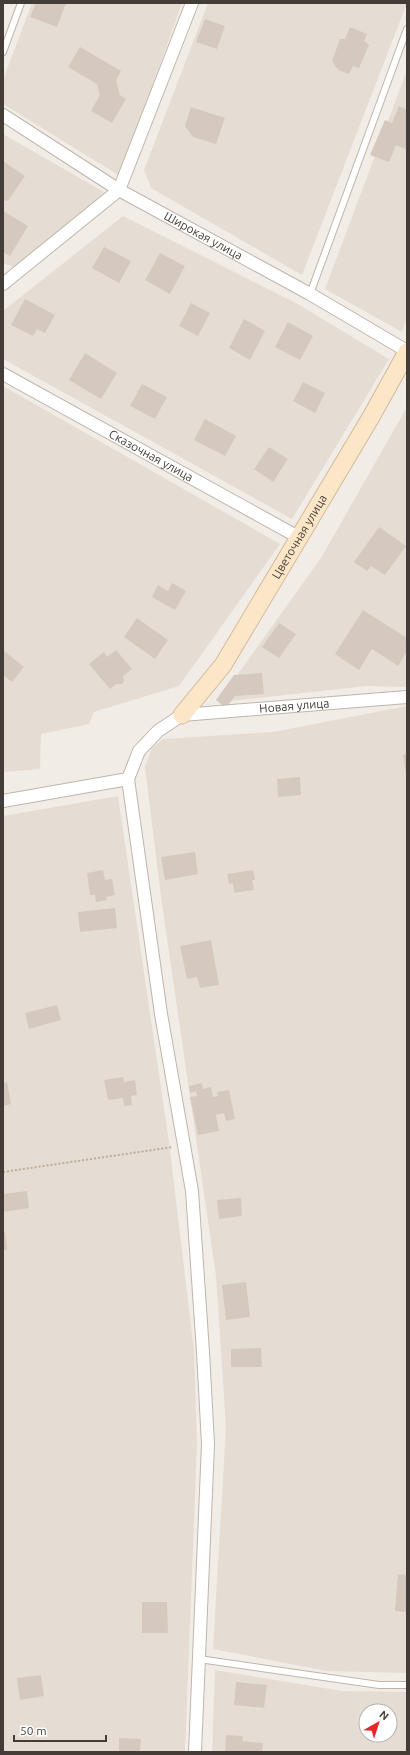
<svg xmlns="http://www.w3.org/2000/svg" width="410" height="1755" viewBox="0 0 410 1755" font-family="Ubuntu,sans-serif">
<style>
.residential{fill:#e5ddd4;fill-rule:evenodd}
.building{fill:#d5c9bf}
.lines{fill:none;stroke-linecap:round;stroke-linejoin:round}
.lane-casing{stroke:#bfb5ac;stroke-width:8}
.street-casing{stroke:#bfb5ac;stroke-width:14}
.secondary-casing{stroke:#d1ba9b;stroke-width:19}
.path{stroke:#bdac9b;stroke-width:2;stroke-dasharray:2 2;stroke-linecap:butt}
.lane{stroke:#fff;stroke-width:6}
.street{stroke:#fff;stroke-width:12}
.secondary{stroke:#fbe6c7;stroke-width:17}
.labels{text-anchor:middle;stroke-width:3;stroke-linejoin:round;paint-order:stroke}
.street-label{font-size:12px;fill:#443c36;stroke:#fff}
</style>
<rect width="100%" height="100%" fill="#f2ece6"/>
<g class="residential">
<path d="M 32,3 L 182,3 L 120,176 L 3,104 L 3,80 Z"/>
<path d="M 208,3 L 407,3 L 302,275 L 151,188 L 144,170 Z"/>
<path d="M 407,70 L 407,317 L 402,332 L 325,289 Z"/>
<path d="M 3,134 L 104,192 L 20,270 L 3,263 Z"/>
<path d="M 123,216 L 296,303 L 389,359 L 292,519 L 3,359 L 3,311 Z"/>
<path d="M 3,386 L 280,544 L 179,686 L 94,712 L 89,724 L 41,734 L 40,769 L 3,772 Z"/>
<path d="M 407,407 L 407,687 L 366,686 L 231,701 L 230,685 L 321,558 Z"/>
<path d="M 407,706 L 407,1673 L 327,1671 L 213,1649 L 226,1428 L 216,1276 L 161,897 L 145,767 L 152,748 L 163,739 L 273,732 Z"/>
<path d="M 118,796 L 169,1142 L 194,1351 L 197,1444 L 185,1752 L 3,1752 L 3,816 Z"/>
<path d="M 215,1670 L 342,1691 L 407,1692 L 407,1752 L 212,1752 ZM 366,1711 L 390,1711 L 390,1735 L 366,1735 Z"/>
</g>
<g class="building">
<path d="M 36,3 L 66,3 L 57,27 L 30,17 Z"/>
<path d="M 205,19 L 225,26 L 217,49 L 196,42 Z"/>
<path d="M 350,27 L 367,34 L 364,41 L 369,45 L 359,68 L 353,66 L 349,74 L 338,70 L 332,61 L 340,39 L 345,39 Z"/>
<path d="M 80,47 L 121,71 L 116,80 L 120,95 L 126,99 L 112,123 L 91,111 L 100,95 L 97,84 L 68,67 Z"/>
<path d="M 399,106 L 407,110 L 407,150 L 396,145 L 389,162 L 370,155 L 385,120 L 392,123 Z"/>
<path d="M 191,107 L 225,118 L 216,144 L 193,137 L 185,126 Z"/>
<path d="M 3,161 L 25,176 L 8,201 L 3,200 Z"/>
<path d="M 3,211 L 28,226 L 10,256 L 3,252 Z"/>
<path d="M 104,247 L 131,261 L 119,283 L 92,268 Z"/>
<path d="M 160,253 L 185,266 L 170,294 L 145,280 Z"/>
<path d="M 25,299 L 55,315 L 45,333 L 37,329 L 33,336 L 11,325 Z"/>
<path d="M 191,303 L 210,313 L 198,336 L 179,326 Z"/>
<path d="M 244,319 L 265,331 L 250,360 L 229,348 Z"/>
<path d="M 288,322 L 313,336 L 300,360 L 275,347 Z"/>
<path d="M 85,353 L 117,373 L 101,399 L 69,380 Z"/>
<path d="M 303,382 L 325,393 L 315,413 L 293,401 Z"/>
<path d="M 142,384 L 167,397 L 155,419 L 130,406 Z"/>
<path d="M 205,419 L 236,436 L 225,456 L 194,440 Z"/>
<path d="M 269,447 L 288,459 L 273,482 L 254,469 Z"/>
<path d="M 379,527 L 406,546 L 385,575 L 371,566 L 367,571 L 354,562 Z"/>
<path d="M 172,583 L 186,591 L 175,610 L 152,597 L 158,585 L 168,591 Z"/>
<path d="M 363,610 L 407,638 L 407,651 L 398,666 L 372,649 L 359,670 L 335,654 Z"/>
<path d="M 137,618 L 168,640 L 155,659 L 124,637 Z"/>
<path d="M 279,623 L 296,634 L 279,658 L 262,647 Z"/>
<path d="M 3,650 L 24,667 L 12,682 L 3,675 Z"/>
<path d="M 116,650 L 132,669 L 123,676 L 124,681 L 122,684 L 116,684 L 110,689 L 89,664 L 104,652 L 107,657 Z"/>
<path d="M 262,673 L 264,694 L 235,696 L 226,708 L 216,700 L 234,675 Z"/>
<path d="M 407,754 L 407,775 L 406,775 L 403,755 Z"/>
<path d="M 300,777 L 301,795 L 278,797 L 277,779 Z"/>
<path d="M 195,852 L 198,874 L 165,880 L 161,857 Z"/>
<path d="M 103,870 L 105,880 L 112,879 L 115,895 L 106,897 L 107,900 L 96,902 L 95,895 L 90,895 L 87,873 Z"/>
<path d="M 253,870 L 255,880 L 252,880 L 254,890 L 234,893 L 233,883 L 229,884 L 227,874 Z"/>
<path d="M 115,908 L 117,928 L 80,932 L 78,912 Z"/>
<path d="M 211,940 L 219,985 L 200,988 L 197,977 L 187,979 L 180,946 Z"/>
<path d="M 57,1005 L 61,1020 L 29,1029 L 25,1013 Z"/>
<path d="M 123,1077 L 124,1082 L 135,1080 L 137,1095 L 131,1096 L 132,1105 L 124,1106 L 123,1098 L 108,1100 L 104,1080 Z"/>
<path d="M 7,1082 L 11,1104 L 3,1106 L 3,1083 Z"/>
<path d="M 202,1083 L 203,1089 L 211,1087 L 213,1097 L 218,1096 L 217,1092 L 229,1090 L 235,1119 L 226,1121 L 224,1113 L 216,1115 L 219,1131 L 198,1135 L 190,1097 L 197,1096 L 196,1091 L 190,1093 L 189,1086 Z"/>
<path d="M 27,1191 L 29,1208 L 3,1212 L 3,1194 Z"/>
<path d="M 241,1198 L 242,1216 L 219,1219 L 217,1200 Z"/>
<path d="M 5,1231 L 7,1250 L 3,1250 L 3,1232 Z"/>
<path d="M 246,1282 L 250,1317 L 226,1320 L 222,1285 Z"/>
<path d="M 261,1348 L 262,1367 L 231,1367 L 231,1349 Z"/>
<path d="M 398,1574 L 407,1575 L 407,1612 L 395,1611 Z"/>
<path d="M 142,1602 L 167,1602 L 168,1633 L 142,1633 Z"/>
<path d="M 41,1675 L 44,1696 L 20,1700 L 17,1678 Z"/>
<path d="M 236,1682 L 267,1685 L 264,1708 L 234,1705 Z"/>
<path d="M 226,1735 L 243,1736 L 242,1741 L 263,1743 L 262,1752 L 225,1752 Z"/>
<path d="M 119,1738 L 141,1739 L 140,1752 L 119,1752 Z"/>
</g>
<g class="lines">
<g class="lane-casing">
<g id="lane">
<path d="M 3,52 L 21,3"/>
<path d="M 310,294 L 407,29"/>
<path d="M 199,1659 L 379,1685 L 407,1685"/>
</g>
</g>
<g class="street-casing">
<g id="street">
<path id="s1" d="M 3,115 L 119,190 L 310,294 L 407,351"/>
<path d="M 3,284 L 119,190 L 192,3"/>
<path id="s2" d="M 3,374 L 300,538"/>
<path d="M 3,801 L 128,779"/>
<path id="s3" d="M 195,1752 L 208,1444 L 203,1352 L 192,1191 L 161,1014 L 128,779 L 139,751 L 158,731 L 182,715 L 407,697"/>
</g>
</g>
<g class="secondary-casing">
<g id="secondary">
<path id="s4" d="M 182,715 L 223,665 L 371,417 L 407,352"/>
</g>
</g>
<path class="path" d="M 3,1172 L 173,1147"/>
<use href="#lane" class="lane"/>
<use href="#street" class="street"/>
<use href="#secondary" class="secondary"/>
</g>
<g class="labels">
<g class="street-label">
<text dy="4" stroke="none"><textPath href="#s1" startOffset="234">Широкая улица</textPath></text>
<text dy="4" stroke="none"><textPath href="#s2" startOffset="169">Сказочная улица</textPath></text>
<text dy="4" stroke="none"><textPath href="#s4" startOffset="214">Цветочная улица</textPath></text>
<text dy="4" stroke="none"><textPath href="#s3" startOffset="1178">Новая улица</textPath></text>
</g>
</g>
<rect width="410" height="1755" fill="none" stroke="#443c36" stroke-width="8"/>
<g transform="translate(378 1723) rotate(39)"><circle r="19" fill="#ffffff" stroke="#b4b1af"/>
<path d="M0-3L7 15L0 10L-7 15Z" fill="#eb2425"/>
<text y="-6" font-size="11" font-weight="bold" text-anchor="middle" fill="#443c36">N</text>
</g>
<path d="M14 1735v6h92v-6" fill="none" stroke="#443c36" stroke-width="2"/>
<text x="20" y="1735" font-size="12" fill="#443c36" stroke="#ffffff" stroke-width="3" paint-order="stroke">50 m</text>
</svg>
